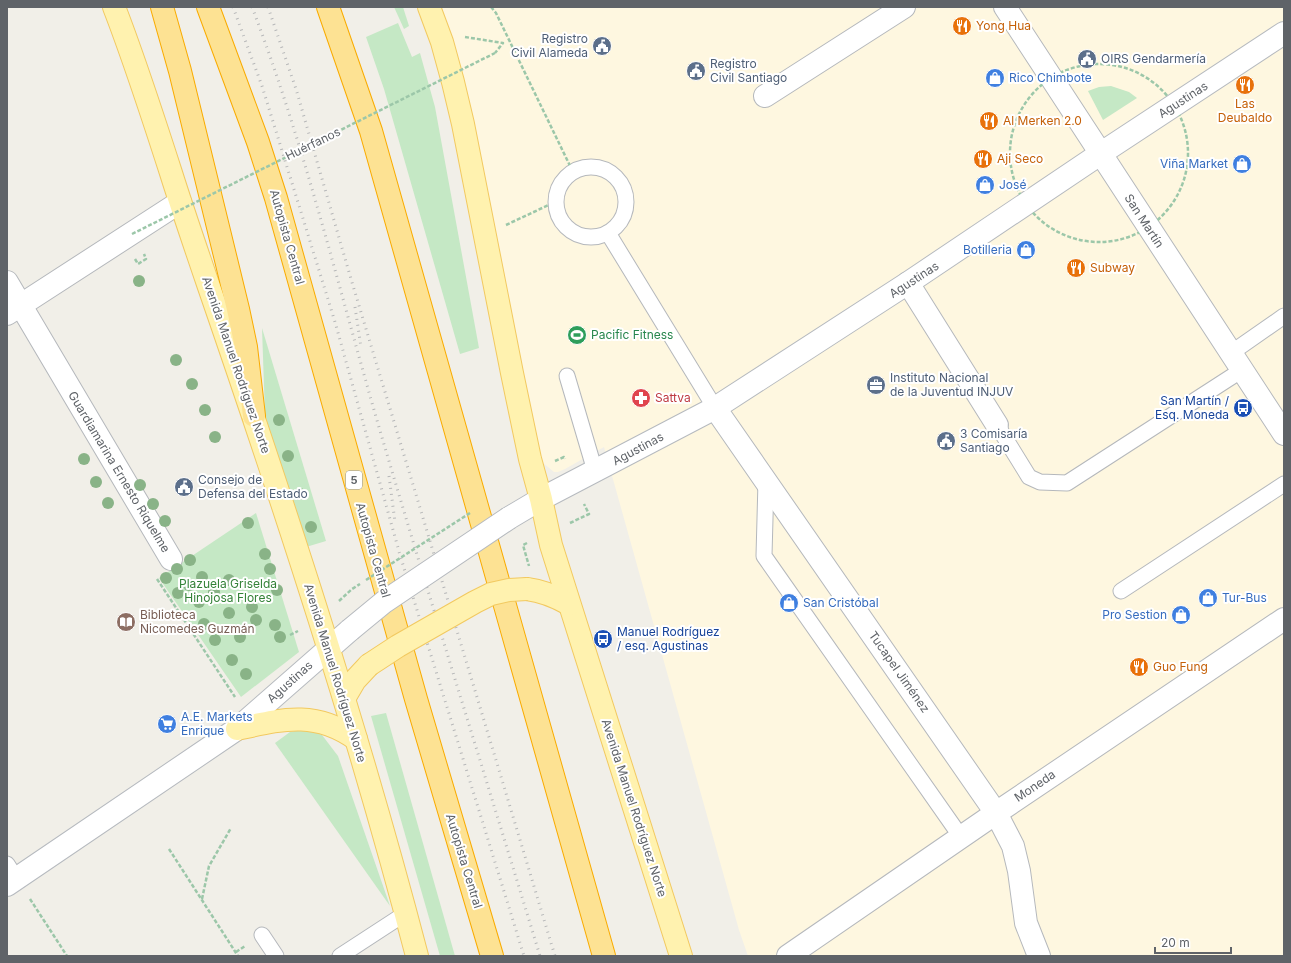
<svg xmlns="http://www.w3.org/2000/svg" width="1291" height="963" viewBox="0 0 1291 963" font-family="Inter,sans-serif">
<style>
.commercial{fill:#fef7e0}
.green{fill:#c5e8c5}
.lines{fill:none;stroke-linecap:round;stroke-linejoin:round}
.service-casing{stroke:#b5b8bc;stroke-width:17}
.minor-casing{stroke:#b5b8bc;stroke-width:24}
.tertiary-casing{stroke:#b5b8bc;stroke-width:24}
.secondary-casing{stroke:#b6babf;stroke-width:24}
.primary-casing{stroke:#f2c960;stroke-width:24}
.motorway-casing{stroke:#f9ab00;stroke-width:24}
.path{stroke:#9cc7a9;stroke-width:2.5;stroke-dasharray:4 2;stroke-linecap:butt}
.service{stroke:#fff;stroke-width:15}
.minor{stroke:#fff;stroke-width:22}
.tertiary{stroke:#fff;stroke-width:22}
.secondary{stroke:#fff;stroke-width:22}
.primary{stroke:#fff2af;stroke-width:22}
.motorway{stroke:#fde293;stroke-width:22}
.rail{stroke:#b6b7b8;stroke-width:3;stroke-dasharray:1 5;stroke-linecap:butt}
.secondary-bridge-casing{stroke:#b6babf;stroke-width:24;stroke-linecap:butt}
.primary-bridge-casing{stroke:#f2c960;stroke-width:24;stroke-linecap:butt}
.path-bridge{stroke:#9cc7a9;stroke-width:2.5;stroke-dasharray:4 2;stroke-linecap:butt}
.secondary-bridge{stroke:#fff;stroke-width:22}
.primary-bridge{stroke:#fff2af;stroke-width:22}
.tree{fill:#89b387}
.labels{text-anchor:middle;stroke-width:4;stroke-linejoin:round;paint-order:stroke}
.shield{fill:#fff;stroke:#8f9295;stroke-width:1}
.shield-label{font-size:11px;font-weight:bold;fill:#5f6368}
.food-label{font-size:12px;fill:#c56008;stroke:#fff;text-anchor:start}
.service-label{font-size:12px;fill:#4e5e75;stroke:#fff;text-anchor:start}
.shop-label{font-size:12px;fill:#366cbe;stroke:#fff;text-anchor:start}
.street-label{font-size:12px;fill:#5f6368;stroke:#fff}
.leisure-label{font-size:12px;fill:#27864d;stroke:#fff;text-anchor:start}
.health-label{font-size:12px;fill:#be3a42;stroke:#fff;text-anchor:start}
.transit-label{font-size:12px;fill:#164399;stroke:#fff;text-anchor:end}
.park-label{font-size:12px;fill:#348238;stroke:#fff}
.education-label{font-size:12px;fill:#785e54;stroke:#fff;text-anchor:start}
</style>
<rect width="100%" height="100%" fill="#f1efe8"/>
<path class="commercial" d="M 437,7 L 1284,7 L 1284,956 L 748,956 L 739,930 L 604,447 L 565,469 L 558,472 L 554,472 L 531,453 Z"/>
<g class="green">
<path d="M 394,7 L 403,7 L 409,26 L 404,29 Z"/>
<path d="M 398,23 L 412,57 L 420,53 L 435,107 L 479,348 L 460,354 L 384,89 L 366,37 Z"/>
<path d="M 1111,86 L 1129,92 L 1137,98 L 1103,120 L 1088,91 L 1099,87 Z"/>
<path d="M 262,328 L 326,541 L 306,547 L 265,415 Z"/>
<path d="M 256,513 L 299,652 L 241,697 L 159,578 Z"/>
<path d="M 386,713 L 455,956 L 440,956 L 371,716 Z"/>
<path d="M 306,729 L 322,735 L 338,756 L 390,906 L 275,743 L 290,732 Z"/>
</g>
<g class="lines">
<g class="service-casing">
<g id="service">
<circle cx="591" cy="202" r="35"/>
<path d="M 608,233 L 715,408"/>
<path d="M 1231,353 L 1284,316"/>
<path d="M 567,376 L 595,471"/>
<path d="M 997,425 L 1029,477 L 1040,482 L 1067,483 L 1242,370"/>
<path d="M 766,481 L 764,556 L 961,837"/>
<path d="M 1121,591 L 1284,484"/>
<path d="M 7,864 L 16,878"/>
<path d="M 262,935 L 276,956"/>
<path d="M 340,956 L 406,913"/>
</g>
</g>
<g class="minor-casing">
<g id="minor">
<path d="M 765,96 L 904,7"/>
<path d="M 7,282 L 171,559"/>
<path d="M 908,283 L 997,425"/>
<path d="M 7,314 L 180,202"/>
</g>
</g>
<g class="tertiary-casing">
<g id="tertiary">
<path d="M 1005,7 L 1284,434"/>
<path d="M 715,408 L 996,813 L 1013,846 L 1019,871 L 1026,923 L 1039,956"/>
<path d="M 788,956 L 996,813 L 1284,619"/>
</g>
</g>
<g class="secondary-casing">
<g id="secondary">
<path d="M 509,518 L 541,499 L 715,408 L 908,283 L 1100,154 L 1284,33"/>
<path d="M 7,885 L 237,729 L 350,630"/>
</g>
</g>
<g class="primary-casing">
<g id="primary">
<path d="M 114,7 C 135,61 153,117 171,173 C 183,211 196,249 209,287 C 285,507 358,730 417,956"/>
<path d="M 429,7 L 442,42 L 453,82 L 463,124 L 512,373 L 530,459 L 541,499 L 551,545 L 681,956"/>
<path d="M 527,589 C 543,591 555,596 569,604"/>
<path d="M 345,697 L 355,680 L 369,665"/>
<path d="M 237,729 C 283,719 315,710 356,739"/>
</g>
</g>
<g class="motorway-casing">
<g id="motorway">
<path d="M 162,7 L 180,71 L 238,309 L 246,347 L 254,416"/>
<path d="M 208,7 L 258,142 L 276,198 L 416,699 L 492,956"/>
<path d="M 328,7 L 371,131 L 604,956"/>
</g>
</g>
<g class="path">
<path d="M 491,7 L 496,13 L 573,172"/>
<path d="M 465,37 L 503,43 L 495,53"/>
<circle cx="1099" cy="153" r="89"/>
<path d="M 506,225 L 555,202"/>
<path d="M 135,259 L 138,264 L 146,259 L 144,254"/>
<path d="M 555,461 L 564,457 L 565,459"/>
<path d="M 570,523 L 589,514 L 584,504"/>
<path d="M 527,543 L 523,545 L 529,566"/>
<path d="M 157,579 L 235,697"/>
<path d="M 339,601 L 352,589 L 360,584"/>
<path d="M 290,635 L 298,631"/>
<path d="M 169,849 L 238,956"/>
<path d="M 30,899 L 67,956"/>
<path d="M 202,899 L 209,866 L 231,828"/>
<path d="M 236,952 L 245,946"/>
</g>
<use href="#service" class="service"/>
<use href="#minor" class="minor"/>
<use href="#tertiary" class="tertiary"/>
<use href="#secondary" class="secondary"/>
<use href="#primary" class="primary"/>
<use href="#motorway" class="motorway"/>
<g class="rail">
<path d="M 233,7 L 262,86 L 335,322 L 400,555 L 524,956"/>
<path d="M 252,7 C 307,151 342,303 386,451 C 436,620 489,788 540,956"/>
<path d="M 268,7 L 296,89 L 351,279 L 555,956"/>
<path d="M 355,307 L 361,347"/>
<path d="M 389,476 L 395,522"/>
</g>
<g class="secondary-bridge-casing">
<path id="secondary-bridge" d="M 350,630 L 384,602 L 509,518"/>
</g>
<g class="primary-bridge-casing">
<path id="primary-bridge" d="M 369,665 L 398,646 L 475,602 L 491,594 L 509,590 L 527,589"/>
</g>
<g class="path-bridge">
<path d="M 132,234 L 495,53"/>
<path d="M 366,580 L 470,513"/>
</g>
<use href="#secondary-bridge" class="secondary-bridge"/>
<use href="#primary-bridge" class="primary-bridge"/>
</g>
<g class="tree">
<circle cx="139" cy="281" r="6"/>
<circle cx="176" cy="360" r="6"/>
<circle cx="192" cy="384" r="6"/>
<circle cx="205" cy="410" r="6"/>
<circle cx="279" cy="420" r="6"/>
<circle cx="215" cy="437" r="6"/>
<circle cx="288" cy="456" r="6"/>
<circle cx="84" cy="459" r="6"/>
<circle cx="96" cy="482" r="6"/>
<circle cx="140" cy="485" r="6"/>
<circle cx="300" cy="494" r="6"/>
<circle cx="108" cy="503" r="6"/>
<circle cx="153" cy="504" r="6"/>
<circle cx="165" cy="521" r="6"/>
<circle cx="248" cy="523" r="6"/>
<circle cx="311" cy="527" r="6"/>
<circle cx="265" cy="554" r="6"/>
<circle cx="190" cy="560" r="6"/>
<circle cx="177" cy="569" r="6"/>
<circle cx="270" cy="569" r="6"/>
<circle cx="202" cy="577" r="6"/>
<circle cx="166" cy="578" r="6"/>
<circle cx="229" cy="580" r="6"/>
<circle cx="189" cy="585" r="6"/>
<circle cx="277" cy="590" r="6"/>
<circle cx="214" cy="592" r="6"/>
<circle cx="178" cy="593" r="6"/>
<circle cx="199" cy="602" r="6"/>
<circle cx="252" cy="607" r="6"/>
<circle cx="229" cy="613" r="6"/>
<circle cx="256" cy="620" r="6"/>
<circle cx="204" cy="624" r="6"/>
<circle cx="275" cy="625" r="6"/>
<circle cx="240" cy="637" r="6"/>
<circle cx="280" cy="637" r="6"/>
<circle cx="215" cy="640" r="6"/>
<circle cx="232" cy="660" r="6"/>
<circle cx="246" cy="674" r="6"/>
</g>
<defs>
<g id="restaurant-disc" transform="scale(1)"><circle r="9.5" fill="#e8710a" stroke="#fff"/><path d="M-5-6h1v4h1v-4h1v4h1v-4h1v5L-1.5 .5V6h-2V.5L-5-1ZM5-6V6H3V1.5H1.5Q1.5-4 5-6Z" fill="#fff"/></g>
<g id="civic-disc" transform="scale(1)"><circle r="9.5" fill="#5c6f8a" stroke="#fff"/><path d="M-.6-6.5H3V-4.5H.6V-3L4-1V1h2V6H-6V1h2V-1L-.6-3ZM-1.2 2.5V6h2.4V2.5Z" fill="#fff"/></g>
<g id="shop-disc" transform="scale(1)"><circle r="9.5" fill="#3f7fe0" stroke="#fff"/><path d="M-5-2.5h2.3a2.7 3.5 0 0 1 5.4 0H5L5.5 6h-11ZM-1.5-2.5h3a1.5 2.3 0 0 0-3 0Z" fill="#fff"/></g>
<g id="stadium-disc" transform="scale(1)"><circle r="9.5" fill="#2e9e5b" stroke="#fff"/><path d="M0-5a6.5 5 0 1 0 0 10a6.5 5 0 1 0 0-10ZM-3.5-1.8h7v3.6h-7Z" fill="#fff"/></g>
<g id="office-disc" transform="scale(1)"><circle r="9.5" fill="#5c6f8a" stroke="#fff"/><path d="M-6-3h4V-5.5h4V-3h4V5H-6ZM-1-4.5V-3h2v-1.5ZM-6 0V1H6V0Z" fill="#fff"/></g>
<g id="pharmacy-disc" transform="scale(1)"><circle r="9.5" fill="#e0444e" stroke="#fff"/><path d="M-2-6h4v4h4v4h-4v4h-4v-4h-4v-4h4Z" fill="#fff"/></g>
<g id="bus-disc" transform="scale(1)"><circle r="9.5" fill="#1a4fb4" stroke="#fff"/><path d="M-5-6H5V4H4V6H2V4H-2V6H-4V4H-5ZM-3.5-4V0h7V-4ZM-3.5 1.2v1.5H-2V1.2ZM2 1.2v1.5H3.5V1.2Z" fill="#fff"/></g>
<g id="library-disc" transform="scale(1)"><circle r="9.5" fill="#8d6e63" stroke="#fff"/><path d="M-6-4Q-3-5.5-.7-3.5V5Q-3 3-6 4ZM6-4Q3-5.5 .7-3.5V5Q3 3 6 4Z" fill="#fff"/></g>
<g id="supermarket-disc" transform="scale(1)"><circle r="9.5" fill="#3f7fe0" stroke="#fff"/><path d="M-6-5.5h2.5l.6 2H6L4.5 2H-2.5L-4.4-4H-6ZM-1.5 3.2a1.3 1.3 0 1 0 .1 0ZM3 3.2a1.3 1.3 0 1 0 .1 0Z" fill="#fff"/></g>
</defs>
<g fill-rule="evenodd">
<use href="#restaurant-disc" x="962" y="26"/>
<use href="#civic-disc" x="602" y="46"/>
<use href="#civic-disc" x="1087" y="59"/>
<use href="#civic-disc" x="696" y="71"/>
<use href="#shop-disc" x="995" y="78"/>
<use href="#restaurant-disc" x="1245" y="85"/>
<use href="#restaurant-disc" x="989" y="121"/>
<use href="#restaurant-disc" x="983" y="159"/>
<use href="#shop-disc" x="1242" y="164"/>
<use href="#shop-disc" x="985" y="185"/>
<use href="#shop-disc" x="1026" y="250"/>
<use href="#restaurant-disc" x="1076" y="268"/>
<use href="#stadium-disc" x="577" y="335"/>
<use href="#office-disc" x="876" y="385"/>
<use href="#pharmacy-disc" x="641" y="398"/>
<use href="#bus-disc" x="1243" y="408"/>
<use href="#civic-disc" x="946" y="441"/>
<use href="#civic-disc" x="184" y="487"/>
<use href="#shop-disc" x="1208" y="598"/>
<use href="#shop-disc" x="789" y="603"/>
<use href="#shop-disc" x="1181" y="615"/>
<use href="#library-disc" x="126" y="622"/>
<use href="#bus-disc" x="603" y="639"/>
<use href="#restaurant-disc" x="1139" y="667"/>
<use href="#supermarket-disc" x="167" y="724"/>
</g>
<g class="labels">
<rect class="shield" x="346" y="471" width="16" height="18" rx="3"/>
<g class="shield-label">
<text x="354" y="484">5</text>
</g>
<g class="food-label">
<text x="976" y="30">Yong Hua</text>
<text x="1245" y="108" text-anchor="middle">Las<tspan x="1245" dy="14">Deubaldo</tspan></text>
<text x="1003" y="125">Al Merken 2.0</text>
<text x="997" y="163">Aji Seco</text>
<text x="1090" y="272">Subway</text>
<text x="1153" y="671">Guo Fung</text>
</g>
<g class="service-label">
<text x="588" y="43" text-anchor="end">Registro<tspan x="588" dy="14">Civil Alameda</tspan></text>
<text x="1101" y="63">OIRS Gendarmería</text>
<text x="710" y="68">Registro<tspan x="710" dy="14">Civil Santiago</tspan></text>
<text x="890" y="382">Instituto Nacional<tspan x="890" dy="14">de la Juventud INJUV</tspan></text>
<text x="960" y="438">3 Comisaría<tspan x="960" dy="14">Santiago</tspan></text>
<text x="198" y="484">Consejo de<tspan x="198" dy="14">Defensa del Estado</tspan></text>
</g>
<g class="shop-label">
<text x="1009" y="82">Rico Chimbote</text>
<text x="1228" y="168" text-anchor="end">Viña Market</text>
<text x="999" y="189">José</text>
<text x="1012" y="254" text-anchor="end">Botilleria</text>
<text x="1222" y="602">Tur-Bus</text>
<text x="803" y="607">San Cristóbal</text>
<text x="1167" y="619" text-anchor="end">Pro Sestion</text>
<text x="181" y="721">A.E. Markets<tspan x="181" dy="14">Enrique</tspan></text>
</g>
<g class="street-label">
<text transform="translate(1183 100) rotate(-33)" y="4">Agustinas</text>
<text transform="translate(313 144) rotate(-26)" y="4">Huérfanos</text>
<text transform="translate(1144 221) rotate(57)" y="4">San Martín</text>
<text transform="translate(287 237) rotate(74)" y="4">Autopista Central</text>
<text transform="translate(914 280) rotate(-33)" y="4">Agustinas</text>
<text transform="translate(236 365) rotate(71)" y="4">Avenida Manuel Rodríguez Norte</text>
<text transform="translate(638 449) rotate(-28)" y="4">Agustinas</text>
<text transform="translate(119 472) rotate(59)" y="4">Guardiamarina Ernesto Riquelme</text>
<text transform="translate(373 550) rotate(74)" y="4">Autopista Central</text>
<text transform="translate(899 672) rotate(55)" y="4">Tucapel Jiménez</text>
<text transform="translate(335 673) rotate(73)" y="4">Avenida Manuel Rodríguez Norte</text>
<text transform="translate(290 682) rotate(-42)" y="4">Agustinas</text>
<text transform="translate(1035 786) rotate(-34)" y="4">Moneda</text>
<text transform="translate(634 808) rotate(72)" y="4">Avenida Manuel Rodríguez Norte</text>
<text transform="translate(464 861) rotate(73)" y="4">Autopista Central</text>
</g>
<g class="leisure-label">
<text x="591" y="339">Pacific Fitness</text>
</g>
<g class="health-label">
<text x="655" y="402">Sattva</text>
</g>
<g class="transit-label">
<text x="1229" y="405">San Martín /<tspan x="1229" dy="14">Esq. Moneda</tspan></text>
<text x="617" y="636" text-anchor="start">Manuel Rodríguez<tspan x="617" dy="14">/ esq. Agustinas</tspan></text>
</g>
<g class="park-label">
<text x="228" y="588">Plazuela Griselda<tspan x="228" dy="14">Hinojosa Flores</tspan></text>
</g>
<g class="education-label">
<text x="140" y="619">Biblioteca<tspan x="140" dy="14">Nicomedes Guzmán</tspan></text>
</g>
</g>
<rect width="1291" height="963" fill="none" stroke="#5f6368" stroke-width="16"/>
<path d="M1155 947v6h76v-6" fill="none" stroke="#5f6368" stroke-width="2"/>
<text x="1161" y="947" font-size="12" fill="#5f6368" stroke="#ffffff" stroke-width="3" paint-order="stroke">20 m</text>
</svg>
